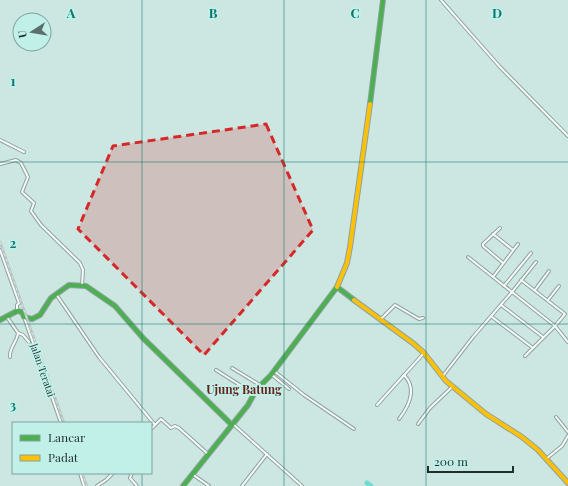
<svg xmlns="http://www.w3.org/2000/svg" width="568" height="486" viewBox="0 0 568 486" font-family="'Playfair Display',serif">
<style>
.lines{fill:none;stroke-linecap:round;stroke-linejoin:round}
.river{stroke:#70dcd0;stroke-width:5}
.street-casing{stroke:#8fa3a0;stroke-width:4}
.fast-casing{stroke:#8fa3a0;stroke-width:6}
.slow-casing{stroke:#8fa3a0;stroke-width:6}
.street{stroke:#f7fbfa;stroke-width:2}
.fast{stroke:#4caf50;stroke-width:4}
.slow{stroke:#ffc107;stroke-width:4}
.rail-casing{stroke:#bcc3c2;stroke-width:2.5}
.rail{stroke:#c1f0e9;stroke-width:1;stroke-dasharray:3;stroke-linecap:butt}
.marked{fill:#d62828;fill-opacity:0.2;stroke:#d62828;stroke-width:3;stroke-dasharray:8 5;stroke-linejoin:round}
.grid{fill:none;stroke:#0f766e;stroke-width:1;stroke-opacity:0.55}
.labels{text-anchor:middle;stroke-width:4;stroke-linejoin:round;paint-order:stroke}
.street-label{font-size:10px;fill:#1e302e;stroke:#c1f0e9}
.quarter-label{font-size:12px;font-weight:bold;fill:#66221c;stroke:#c1f0e9}
.grid-label{font-size:13px;text-anchor:middle;font-weight:bold;fill:#0f766e;stroke:#c1f0e9;stroke-width:4;stroke-linejoin:round;paint-order:stroke}
</style>
<rect width="100%" height="100%" fill="#cce6e1"/>
<g class="lines">
<path class="river" d="M 367,483 L 371,486"/>
<g class="street-casing">
<g id="street">
<path d="M 441,0 L 500,67 L 568,136"/>
<path d="M 0,140 L 24,152"/>
<path d="M 0,164 L 16,160 L 21,163 L 28,177 L 22,192 L 34,203 L 31,211 L 41,225 L 80,263 L 83,270 L 82,285"/>
<path d="M 500,228 L 483,244 L 483,246 L 503,263"/>
<path d="M 493,234 L 513,250"/>
<path d="M 0,250 L 19,303 L 17,305 L 17,311"/>
<path d="M 468,257 L 512,292 L 536,262"/>
<path d="M 493,277 L 518,244"/>
<path d="M 521,280 L 565,314 L 555,326 L 525,356"/>
<path d="M 504,286 L 531,253"/>
<path d="M 535,290 L 549,271"/>
<path d="M 56,294 L 99,357 L 155,425"/>
<path d="M 548,300 L 559,286"/>
<path d="M 501,305 L 543,337"/>
<path d="M 7,317 L 18,333 C 17,342 9,348 10,357"/>
<path d="M 24,317 L 61,423"/>
<path d="M 492,317 L 533,348"/>
<path d="M 381,319 L 395,305 L 419,319 L 423,318"/>
<path d="M 18,333 L 23,335 L 29,342"/>
<path d="M 232,368 L 260,385"/>
<path d="M 216,370 L 246,389 L 251,387 L 256,390"/>
<path d="M 274,371 L 304,395 L 354,429"/>
<path d="M 272,375 L 289,389"/>
<path d="M 442,377 L 473,337 L 512,292 L 555,326 L 568,342"/>
<path d="M 377,405 L 424,353"/>
<path d="M 556,417 L 568,432"/>
<path d="M 399,419 C 409,406 418,389 404,375"/>
<path d="M 233,424 L 302,486"/>
<path d="M 418,424 L 430,408 L 452,387"/>
<path d="M 151,429 L 161,419 L 171,428 L 175,426 L 179,428 L 208,454"/>
<path d="M 546,459 L 562,446 L 568,436"/>
<path d="M 80,473 L 84,486"/>
<path d="M 132,473 L 130,478 L 137,486"/>
<path d="M 192,474 L 209,486"/>
<path d="M 97,486 L 106,480 L 113,473"/>
<path d="M 242,486 L 267,454"/>
</g>
</g>
<g class="fast-casing">
<g id="fast">
<path d="M 370,104 L 383,0"/>
<path d="M 0,320 L 17,311 L 22,312 L 24,317 L 32,319 L 40,315 L 51,298 L 69,285 L 86,286 L 115,306 L 143,338 L 232,425"/>
<path d="M 183,486 L 248,405 L 256,390 L 271,375 L 337,287 L 354,300"/>
</g>
</g>
<g class="slow-casing">
<g id="slow">
<path d="M 337,287 L 347,263 L 350,247 L 370,104"/>
<path d="M 354,300 L 414,344 L 424,353 L 446,381 L 486,414 L 522,437 L 538,450 L 568,483"/>
</g>
</g>
<use href="#street" class="street"/>
<use href="#fast" class="fast"/>
<use href="#slow" class="slow"/>
<g class="rail-casing">
<g id="rail">
<path d="M 0,242 L 64,423"/>
<path d="M 82,473 L 87,486"/>
</g>
</g>
<use href="#rail" class="rail"/>
</g>
<path class="marked" d="M 266,124 L 313,230 L 204,355 L 78,229 L 113,146 Z"/>
<path class="grid" d="M 142,0 L 142,423M 284,0 L 284,486M 426,0 L 426,486M 0,162 L 568,162M 0,324 L 568,324M 142,473 L 142,486"/>
<g class="labels">
<g class="street-label">
<text transform="translate(43 370) rotate(71)" y="4">Jalan Teratai</text>
</g>
<g class="quarter-label">
<text x="244" y="394">Ujung Batung</text>
</g>
</g>
<g class="grid-label">
<text x="71" y="18">A</text>
<text x="213" y="18">B</text>
<text x="355" y="18">C</text>
<text x="497" y="18">D</text>
<text x="13" y="86">1</text>
<text x="13" y="248">2</text>
<text x="13" y="410">3</text>
</g>
<rect x="12" y="422" width="140" height="52" fill="#c1f0e9" stroke="#80a39e"/>
<rect x="20" y="435" width="20" height="6" fill="#4caf50" stroke="#80a39e"/>
<text x="48" y="442" font-size="12" fill="#1e302e">Lancar</text>
<rect x="20" y="455" width="20" height="6" fill="#ffc107" stroke="#80a39e"/>
<text x="48" y="462" font-size="12" fill="#1e302e">Padat</text>
<g transform="translate(32 32) rotate(258)"><circle r="19" fill="#c1f0e9" stroke="#80a39e"/>
<path d="M0-3L7 15L0 10L-7 15Z" fill="#5b706d"/>
<text y="-6" font-size="11" font-weight="bold" text-anchor="middle" fill="#1e302e">U</text>
</g>
<path d="M428 466v6h85v-6" fill="none" stroke="#1e302e" stroke-width="2"/>
<text x="434" y="466" font-size="12" fill="#1e302e" stroke="#c1f0e9" stroke-width="3" paint-order="stroke">200 m</text>
</svg>
